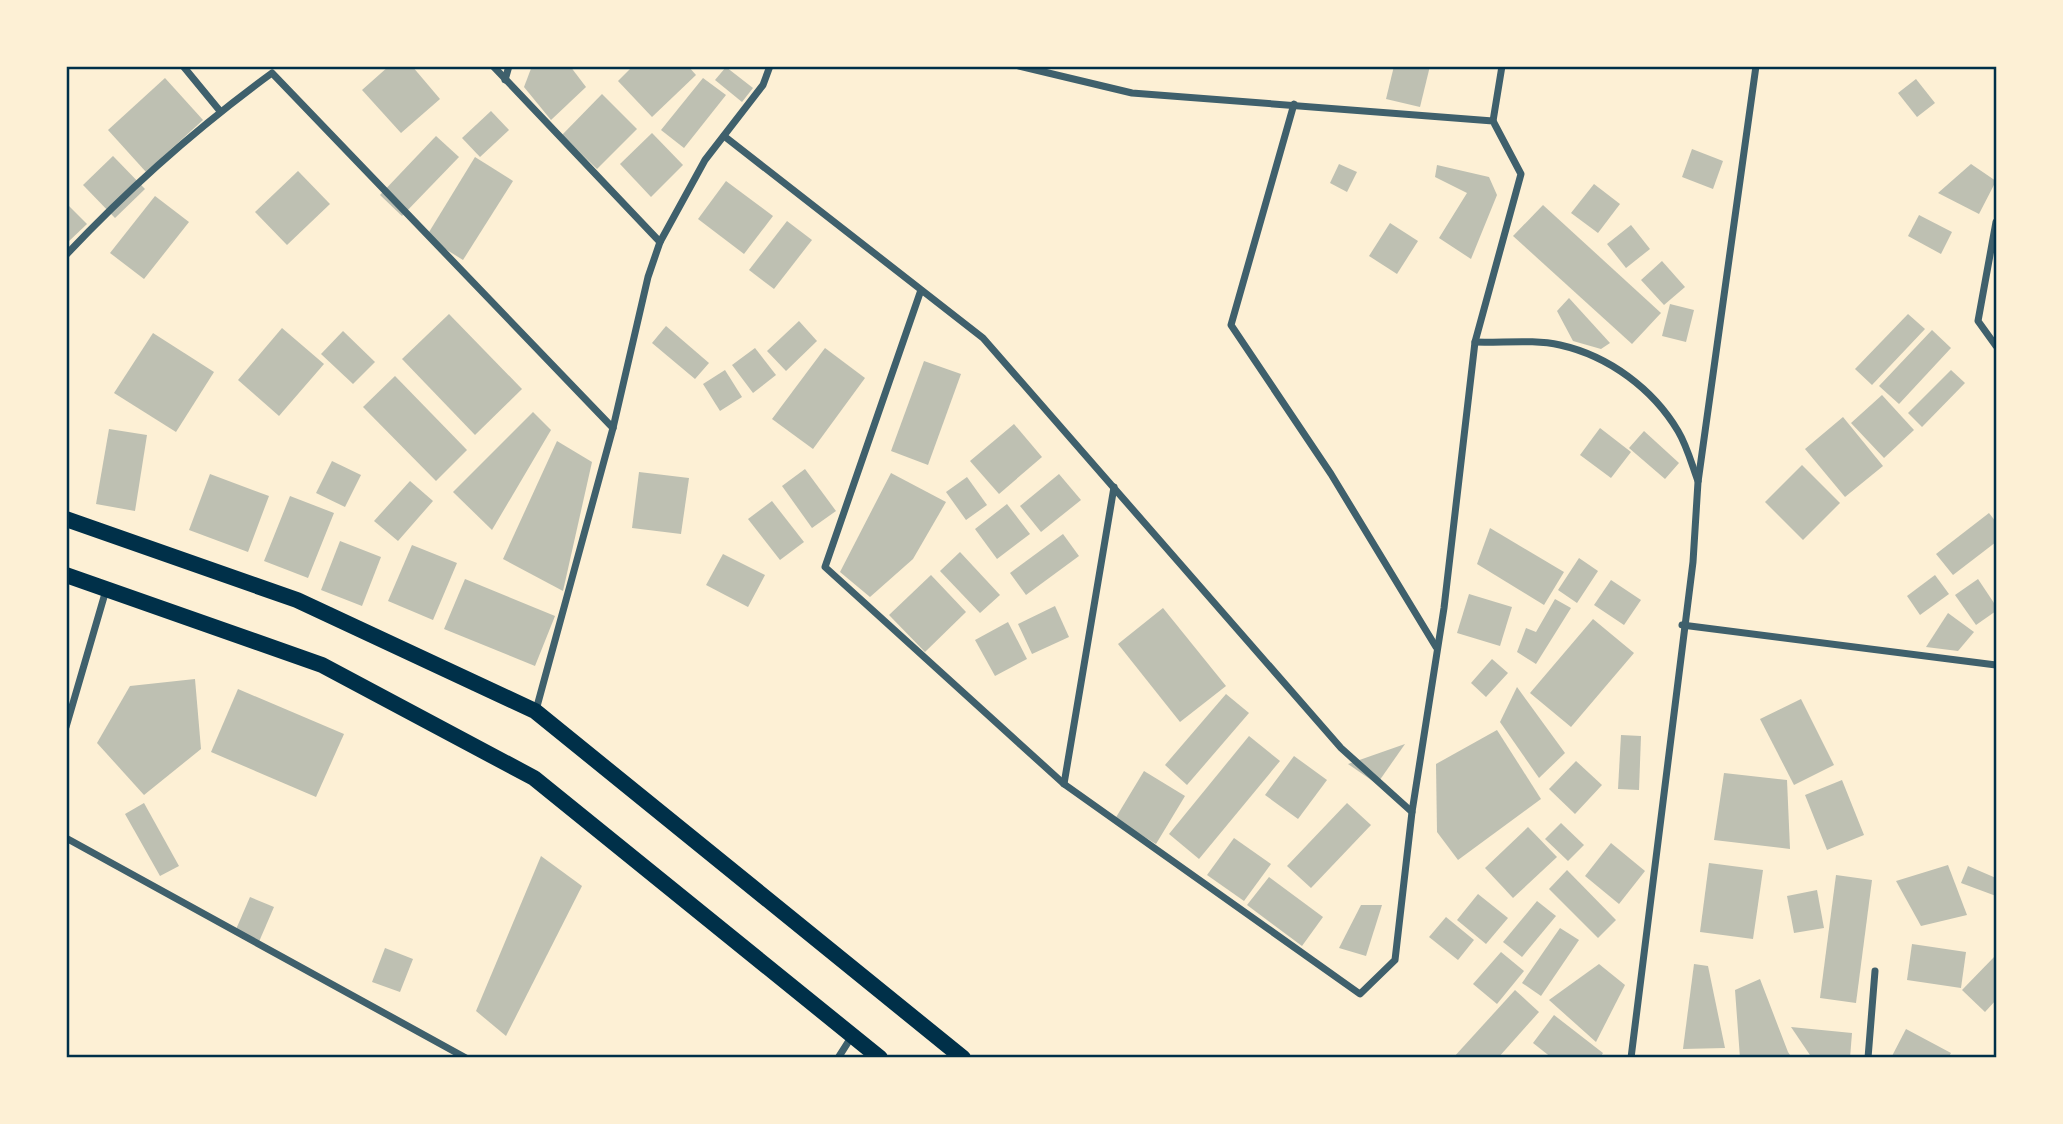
<svg xmlns="http://www.w3.org/2000/svg" width="2063" height="1124" viewBox="0 0 2063 1124" font-family="Roboto,sans-serif">
<style>
.building{fill:#bec0b2}
.lines{fill:none;stroke-linecap:round;stroke-linejoin:round}
.minor{stroke:#3f606c;stroke-width:7}
.primary{stroke:#003049;stroke-width:16}
.neatline{fill:none;stroke:#003049;stroke-width:2.5}
</style>
<rect width="100%" height="100%" fill="#fdf0d5"/>
<g class="building">
<path d="M 389,66 L 412,66 L 440,99 L 401,133 L 362,90 Z"/>
<path d="M 532,66 L 570,66 L 586,87 L 551,120 L 524,87 Z"/>
<path d="M 633,66 L 688,66 L 696,75 L 652,117 L 618,81 Z"/>
<path d="M 1394,66 L 1430,66 L 1420,107 L 1386,99 Z"/>
<path d="M 726,67 L 753,88 L 742,102 L 715,80 Z"/>
<path d="M 165,78 L 203,120 L 146,172 L 108,130 Z"/>
<path d="M 703,78 L 726,95 L 684,148 L 661,130 Z"/>
<path d="M 1916,79 L 1935,103 L 1917,117 L 1898,93 Z"/>
<path d="M 602,94 L 637,129 L 597,169 L 562,135 Z"/>
<path d="M 491,111 L 509,130 L 480,157 L 462,138 Z"/>
<path d="M 652,133 L 683,165 L 651,197 L 620,164 Z"/>
<path d="M 436,136 L 459,157 L 402,216 L 380,195 Z"/>
<path d="M 1692,149 L 1723,161 L 1713,189 L 1682,177 Z"/>
<path d="M 113,156 L 145,189 L 115,218 L 83,185 Z"/>
<path d="M 475,157 L 513,181 L 463,260 L 426,237 Z"/>
<path d="M 1339,164 L 1357,172 L 1347,192 L 1330,183 Z"/>
<path d="M 1971,164 L 1996,181 L 1979,214 L 1938,193 Z"/>
<path d="M 1437,165 L 1489,177 L 1497,195 L 1471,259 L 1439,238 L 1467,193 L 1435,177 Z"/>
<path d="M 298,171 L 330,204 L 287,245 L 255,212 Z"/>
<path d="M 726,181 L 773,216 L 744,254 L 698,219 Z"/>
<path d="M 1594,184 L 1620,204 L 1598,233 L 1571,213 Z"/>
<path d="M 155,196 L 189,222 L 144,279 L 110,253 Z"/>
<path d="M 66,203 L 87,224 L 66,244 Z"/>
<path d="M 1543,205 L 1661,313 L 1632,344 L 1513,236 Z"/>
<path d="M 1919,215 L 1952,232 L 1941,254 L 1908,236 Z"/>
<path d="M 787,221 L 812,240 L 774,289 L 749,270 Z"/>
<path d="M 1390,223 L 1418,241 L 1397,274 L 1369,256 Z"/>
<path d="M 1631,225 L 1650,249 L 1626,268 L 1607,244 Z"/>
<path d="M 1662,261 L 1685,287 L 1664,305 L 1641,280 Z"/>
<path d="M 1569,298 L 1610,343 L 1601,349 L 1573,341 L 1557,311 Z"/>
<path d="M 1670,304 L 1694,310 L 1686,342 L 1662,336 Z"/>
<path d="M 449,314 L 522,389 L 475,435 L 402,359 Z"/>
<path d="M 1908,314 L 1925,329 L 1872,385 L 1855,369 Z"/>
<path d="M 799,321 L 817,341 L 786,371 L 767,351 Z"/>
<path d="M 666,326 L 709,363 L 695,379 L 652,343 Z"/>
<path d="M 282,328 L 324,364 L 279,416 L 238,380 Z"/>
<path d="M 1932,330 L 1951,348 L 1899,404 L 1879,386 Z"/>
<path d="M 343,331 L 375,362 L 353,384 L 321,354 Z"/>
<path d="M 153,333 L 214,372 L 176,432 L 114,393 Z"/>
<path d="M 755,348 L 776,375 L 753,393 L 732,365 Z"/>
<path d="M 825,348 L 865,378 L 813,449 L 772,419 Z"/>
<path d="M 924,361 L 961,374 L 928,465 L 891,451 Z"/>
<path d="M 725,370 L 742,397 L 720,411 L 703,384 Z"/>
<path d="M 1951,370 L 1965,383 L 1922,427 L 1908,413 Z"/>
<path d="M 395,376 L 467,450 L 436,481 L 363,407 Z"/>
<path d="M 1882,395 L 1914,430 L 1884,458 L 1851,423 Z"/>
<path d="M 533,412 L 551,430 L 492,530 L 453,492 Z"/>
<path d="M 1843,417 L 1883,466 L 1845,497 L 1805,449 Z"/>
<path d="M 1014,424 L 1042,457 L 999,494 L 970,461 Z"/>
<path d="M 1600,428 L 1631,452 L 1611,478 L 1580,455 Z"/>
<path d="M 109,429 L 147,435 L 135,511 L 96,504 Z"/>
<path d="M 1644,431 L 1679,463 L 1665,479 L 1629,448 Z"/>
<path d="M 557,441 L 592,462 L 563,591 L 503,559 Z"/>
<path d="M 332,461 L 361,475 L 345,507 L 316,493 Z"/>
<path d="M 1802,465 L 1840,503 L 1803,540 L 1765,502 Z"/>
<path d="M 805,469 L 836,511 L 812,528 L 782,486 Z"/>
<path d="M 639,472 L 689,478 L 681,534 L 632,528 Z"/>
<path d="M 891,473 L 946,502 L 913,559 L 870,597 L 840,572 Z"/>
<path d="M 210,474 L 269,496 L 248,552 L 189,530 Z"/>
<path d="M 1059,474 L 1081,500 L 1041,532 L 1020,506 Z"/>
<path d="M 967,477 L 987,505 L 966,520 L 946,492 Z"/>
<path d="M 410,481 L 433,501 L 398,541 L 374,521 Z"/>
<path d="M 290,496 L 334,513 L 308,578 L 264,561 Z"/>
<path d="M 772,501 L 804,542 L 780,560 L 748,519 Z"/>
<path d="M 1007,504 L 1030,534 L 997,559 L 975,529 Z"/>
<path d="M 1989,513 L 1996,522 L 1996,542 L 1953,575 L 1936,554 Z"/>
<path d="M 1490,528 L 1564,572 L 1544,605 L 1477,564 Z"/>
<path d="M 1063,534 L 1079,556 L 1026,595 L 1010,573 Z"/>
<path d="M 340,541 L 381,557 L 362,606 L 321,590 Z"/>
<path d="M 412,545 L 457,563 L 433,620 L 388,601 Z"/>
<path d="M 960,552 L 1000,595 L 980,613 L 940,571 Z"/>
<path d="M 723,554 L 765,575 L 748,607 L 706,585 Z"/>
<path d="M 1579,558 L 1598,571 L 1577,603 L 1558,590 Z"/>
<path d="M 931,575 L 966,612 L 925,652 L 889,615 Z"/>
<path d="M 1935,575 L 1949,594 L 1920,615 L 1907,596 Z"/>
<path d="M 465,579 L 555,616 L 535,666 L 444,629 Z"/>
<path d="M 1978,579 L 1996,606 L 1996,611 L 1976,625 L 1955,595 Z"/>
<path d="M 1611,580 L 1641,600 L 1624,625 L 1594,605 Z"/>
<path d="M 1469,594 L 1512,607 L 1500,646 L 1457,633 Z"/>
<path d="M 1555,599 L 1571,608 L 1536,664 L 1517,652 L 1526,628 L 1536,632 Z"/>
<path d="M 1055,606 L 1069,637 L 1032,654 L 1018,624 Z"/>
<path d="M 1163,608 L 1226,686 L 1180,722 L 1118,644 Z"/>
<path d="M 1948,613 L 1974,632 L 1958,651 L 1926,647 Z"/>
<path d="M 1593,619 L 1634,653 L 1571,727 L 1530,693 Z"/>
<path d="M 1008,622 L 1027,659 L 995,676 L 975,640 Z"/>
<path d="M 1492,659 L 1508,673 L 1486,697 L 1471,683 Z"/>
<path d="M 195,679 L 201,749 L 144,795 L 97,743 L 130,686 Z"/>
<path d="M 1517,687 L 1565,753 L 1539,778 L 1500,722 Z"/>
<path d="M 238,689 L 344,734 L 316,797 L 211,752 Z"/>
<path d="M 1226,694 L 1249,713 L 1187,785 L 1165,765 Z"/>
<path d="M 1801,699 L 1834,765 L 1794,785 L 1760,719 Z"/>
<path d="M 1497,730 L 1541,799 L 1458,860 L 1437,832 L 1436,764 Z"/>
<path d="M 1621,735 L 1641,736 L 1639,790 L 1618,789 Z"/>
<path d="M 1249,736 L 1280,761 L 1199,859 L 1169,834 Z"/>
<path d="M 1405,744 L 1377,784 L 1348,764 Z"/>
<path d="M 1294,756 L 1327,780 L 1298,819 L 1265,795 Z"/>
<path d="M 1576,761 L 1602,785 L 1575,814 L 1549,789 Z"/>
<path d="M 1144,771 L 1185,796 L 1156,844 L 1115,819 Z"/>
<path d="M 1724,773 L 1787,780 L 1790,849 L 1714,840 Z"/>
<path d="M 1842,780 L 1864,835 L 1827,850 L 1805,795 Z"/>
<path d="M 144,803 L 179,866 L 160,876 L 125,814 Z"/>
<path d="M 1347,803 L 1371,825 L 1311,888 L 1287,866 Z"/>
<path d="M 1561,823 L 1584,845 L 1568,861 L 1545,839 Z"/>
<path d="M 1528,827 L 1557,857 L 1513,898 L 1485,868 Z"/>
<path d="M 1234,838 L 1271,864 L 1244,901 L 1207,875 Z"/>
<path d="M 1611,843 L 1645,871 L 1619,904 L 1585,876 Z"/>
<path d="M 541,856 L 582,886 L 506,1036 L 476,1011 Z"/>
<path d="M 1709,863 L 1763,870 L 1753,939 L 1700,932 Z"/>
<path d="M 1948,865 L 1967,915 L 1921,926 L 1896,881 Z"/>
<path d="M 1968,866 L 1996,878 L 1996,896 L 1961,883 Z"/>
<path d="M 1567,870 L 1616,920 L 1598,938 L 1549,889 Z"/>
<path d="M 1836,875 L 1872,880 L 1856,1003 L 1820,998 Z"/>
<path d="M 1269,877 L 1323,917 L 1302,946 L 1247,905 Z"/>
<path d="M 1817,890 L 1824,928 L 1794,933 L 1787,896 Z"/>
<path d="M 1478,894 L 1508,918 L 1486,944 L 1457,920 Z"/>
<path d="M 250,897 L 274,907 L 258,944 L 234,934 Z"/>
<path d="M 1537,901 L 1556,916 L 1522,957 L 1503,942 Z"/>
<path d="M 1361,905 L 1382,905 L 1366,956 L 1339,948 Z"/>
<path d="M 1446,917 L 1474,940 L 1458,960 L 1429,937 Z"/>
<path d="M 1560,928 L 1579,940 L 1541,996 L 1522,983 Z"/>
<path d="M 1912,944 L 1966,952 L 1961,988 L 1907,980 Z"/>
<path d="M 385,948 L 413,959 L 400,992 L 372,982 Z"/>
<path d="M 1501,952 L 1524,971 L 1497,1004 L 1473,984 Z"/>
<path d="M 1996,955 L 1996,1000 L 1985,1012 L 1962,990 Z"/>
<path d="M 1599,964 L 1625,985 L 1596,1042 L 1549,1000 Z"/>
<path d="M 1694,964 L 1708,966 L 1725,1048 L 1683,1049 Z"/>
<path d="M 1760,979 L 1788,1052 L 1792,1058 L 1740,1058 L 1735,990 Z"/>
<path d="M 1515,990 L 1539,1012 L 1498,1058 L 1453,1058 Z"/>
<path d="M 1554,1015 L 1603,1053 L 1600,1058 L 1552,1058 L 1533,1043 Z"/>
<path d="M 1791,1027 L 1852,1033 L 1850,1058 L 1812,1058 Z"/>
<path d="M 1906,1029 L 1951,1053 L 1948,1058 L 1891,1058 Z"/>
</g>
<g class="lines">
<g class="minor">
<path d="M 183,66 L 220,111"/>
<path d="M 493,66 L 660,242"/>
<path d="M 1019,66 L 1132,93 L 1493,121 L 1521,174 L 1475,342 L 1444,608 L 1412,812"/>
<path d="M 505,80 L 509,66"/>
<path d="M 1294,104 L 1231,325 L 1331,474 L 1436,647"/>
<path d="M 1493,121 L 1502,66"/>
<path d="M 724,136 L 983,338 L 1341,748 L 1412,812 L 1395,960 L 1360,994 L 1064,784 L 825,567 L 921,290"/>
<path d="M 1996,222 L 1978,321 L 1996,346"/>
<path d="M 66,255 C 129,188 198,127 272,73 L 613,428"/>
<path d="M 1475,342 C 1502,343 1534,339 1560,345 C 1609,356 1653,389 1678,431 C 1687,446 1692,465 1698,481"/>
<path d="M 1682,625 L 1996,665"/>
<path d="M 536,710 L 613,428 L 648,277 L 660,242 L 705,160 L 763,85 L 770,66"/>
<path d="M 66,727 L 106,590"/>
<path d="M 1064,784 L 1114,487"/>
<path d="M 66,838 L 466,1058"/>
<path d="M 838,1058 L 852,1036"/>
<path d="M 1631,1058 L 1693,562 L 1698,482 L 1756,66"/>
<path d="M 1868,1058 L 1875,971"/>
</g>
<g class="primary">
<path d="M 66,519 L 297,600 L 535,711 L 963,1058"/>
<path d="M 66,575 L 322,665 L 534,778 L 880,1058"/>
</g>
</g>
<rect width="2063" height="1124" fill="none" stroke="#fdf0d5" stroke-width="136"/>
<rect x="68" y="68" width="1927" height="988" class="neatline"/>
</svg>
